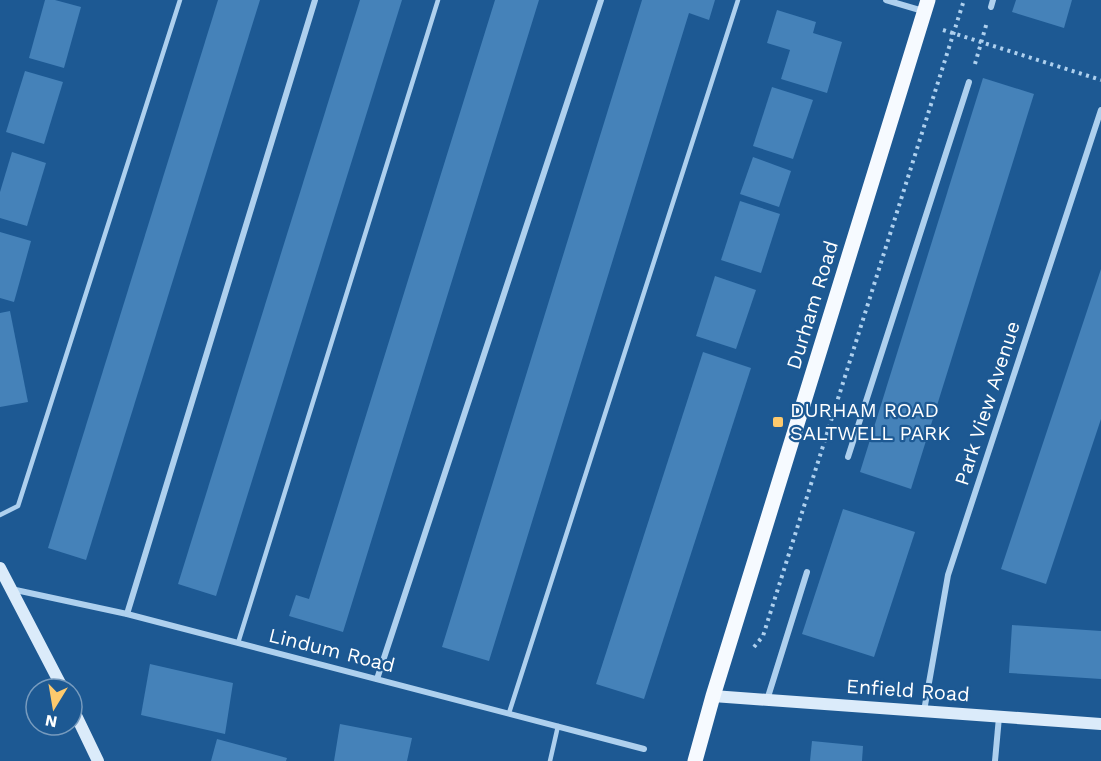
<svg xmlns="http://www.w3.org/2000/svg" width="1101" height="761" viewBox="0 0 1101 761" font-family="'Work Sans',sans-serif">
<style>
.building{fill:#4582b9}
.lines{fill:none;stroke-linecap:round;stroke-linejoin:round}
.path{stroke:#aed0ee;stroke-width:4;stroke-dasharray:3 4.5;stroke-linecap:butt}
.lane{stroke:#aed0ee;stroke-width:4.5}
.street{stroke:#aed0ee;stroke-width:6}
.secondary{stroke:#dbebfa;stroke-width:12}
.primary{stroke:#f6faff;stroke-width:15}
.poi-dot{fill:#feca6d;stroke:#1d5993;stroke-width:2}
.labels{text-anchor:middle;stroke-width:4.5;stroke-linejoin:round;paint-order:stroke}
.street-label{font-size:20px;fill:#fff;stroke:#1d5993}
.poi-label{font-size:20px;fill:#fff;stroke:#1d5993;text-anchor:start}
</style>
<rect width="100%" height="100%" fill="#1d5993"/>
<g class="building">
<path d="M 45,0 L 55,0 L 81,7 L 64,68 L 29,58 Z"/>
<path d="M 218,0 L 260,0 L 86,560 L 48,548 Z"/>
<path d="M 360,0 L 402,0 L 216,596 L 178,584 Z"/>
<path d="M 495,0 L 539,0 L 343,632 L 289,616 L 296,595 L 309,599 Z"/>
<path d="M 642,0 L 715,0 L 709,20 L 689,13 L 489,661 L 442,647 Z"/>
<path d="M 1016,0 L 1072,0 L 1064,28 L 1012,12 Z"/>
<path d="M 777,10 L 816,22 L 813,33 L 842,42 L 827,93 L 781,79 L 790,50 L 767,43 Z"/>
<path d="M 25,71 L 63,82 L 44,144 L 6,132 Z"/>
<path d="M 983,78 L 1034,94 L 911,489 L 860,472 Z"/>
<path d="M 772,87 L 813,100 L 793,159 L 753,146 Z"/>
<path d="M 12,152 L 46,163 L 27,226 L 0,218 L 0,192 Z"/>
<path d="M 753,157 L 791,171 L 779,207 L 740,194 Z"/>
<path d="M 740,201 L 780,214 L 761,273 L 721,260 Z"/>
<path d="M 0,232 L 31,241 L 14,302 L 0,298 Z"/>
<path d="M 1101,269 L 1101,419 L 1046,584 L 1001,569 Z"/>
<path d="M 715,276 L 756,290 L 736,349 L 696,336 Z"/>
<path d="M 10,311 L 28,402 L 0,407 L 0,313 Z"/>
<path d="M 703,352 L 751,368 L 644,699 L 596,684 Z"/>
<path d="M 843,509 L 915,532 L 874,657 L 802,634 Z"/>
<path d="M 1012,625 L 1101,631 L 1101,679 L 1009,673 Z"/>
<path d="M 150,664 L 233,683 L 225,734 L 141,715 Z"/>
<path d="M 340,724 L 412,738 L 407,761 L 334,761 Z"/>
<path d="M 217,739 L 287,758 L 286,761 L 211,761 Z"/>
<path d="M 812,741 L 863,746 L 862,761 L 810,761 Z"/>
</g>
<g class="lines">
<g class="path">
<path d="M 943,30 L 1101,80"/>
<path d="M 975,64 L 987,22"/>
<path d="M 754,647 L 763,636 L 964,0"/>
</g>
<g class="lane">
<path d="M 0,515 L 18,506 L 180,0"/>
<path d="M 238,643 L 438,0"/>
<path d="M 509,713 L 738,0"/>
<path d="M 550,761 L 558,726"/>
</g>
<g class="street">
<path d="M 886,0 L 923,11"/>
<path d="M 991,7 L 993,0"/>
<path d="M 848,457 L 969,82"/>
<path d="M 11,589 L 127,614 L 644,749"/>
<path d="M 127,614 L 315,0"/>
<path d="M 377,679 L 601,0"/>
<path d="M 767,700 L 807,572"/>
<path d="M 924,711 L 948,575 L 1101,110"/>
<path d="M 995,761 L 999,717"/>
</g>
<g class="secondary">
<path d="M 0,568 L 63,689"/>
<path d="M 713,696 L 1101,724"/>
<path d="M 72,707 L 98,761"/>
</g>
<path class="primary" d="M 695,761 L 713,696 L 928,0"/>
</g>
<rect class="poi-dot" x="772" y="416" width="12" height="12" rx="3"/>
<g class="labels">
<g class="street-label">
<text transform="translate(812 305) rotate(-73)" y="7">Durham Road</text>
<text transform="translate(987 403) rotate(-72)" y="7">Park View Avenue</text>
<text transform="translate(332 650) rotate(14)" y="7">Lindum Road</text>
<text transform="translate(908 690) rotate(4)" y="7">Enfield Road</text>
</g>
<g class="poi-label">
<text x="790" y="417">DURHAM ROAD<tspan x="790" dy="23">SALTWELL PARK</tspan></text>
</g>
</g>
<g transform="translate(54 707) rotate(191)"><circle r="28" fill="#1d5993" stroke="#779bbe" stroke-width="1.5"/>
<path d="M0-4.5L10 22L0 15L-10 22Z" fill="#feca6d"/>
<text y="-9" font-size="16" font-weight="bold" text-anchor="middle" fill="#ffffff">N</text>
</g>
</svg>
